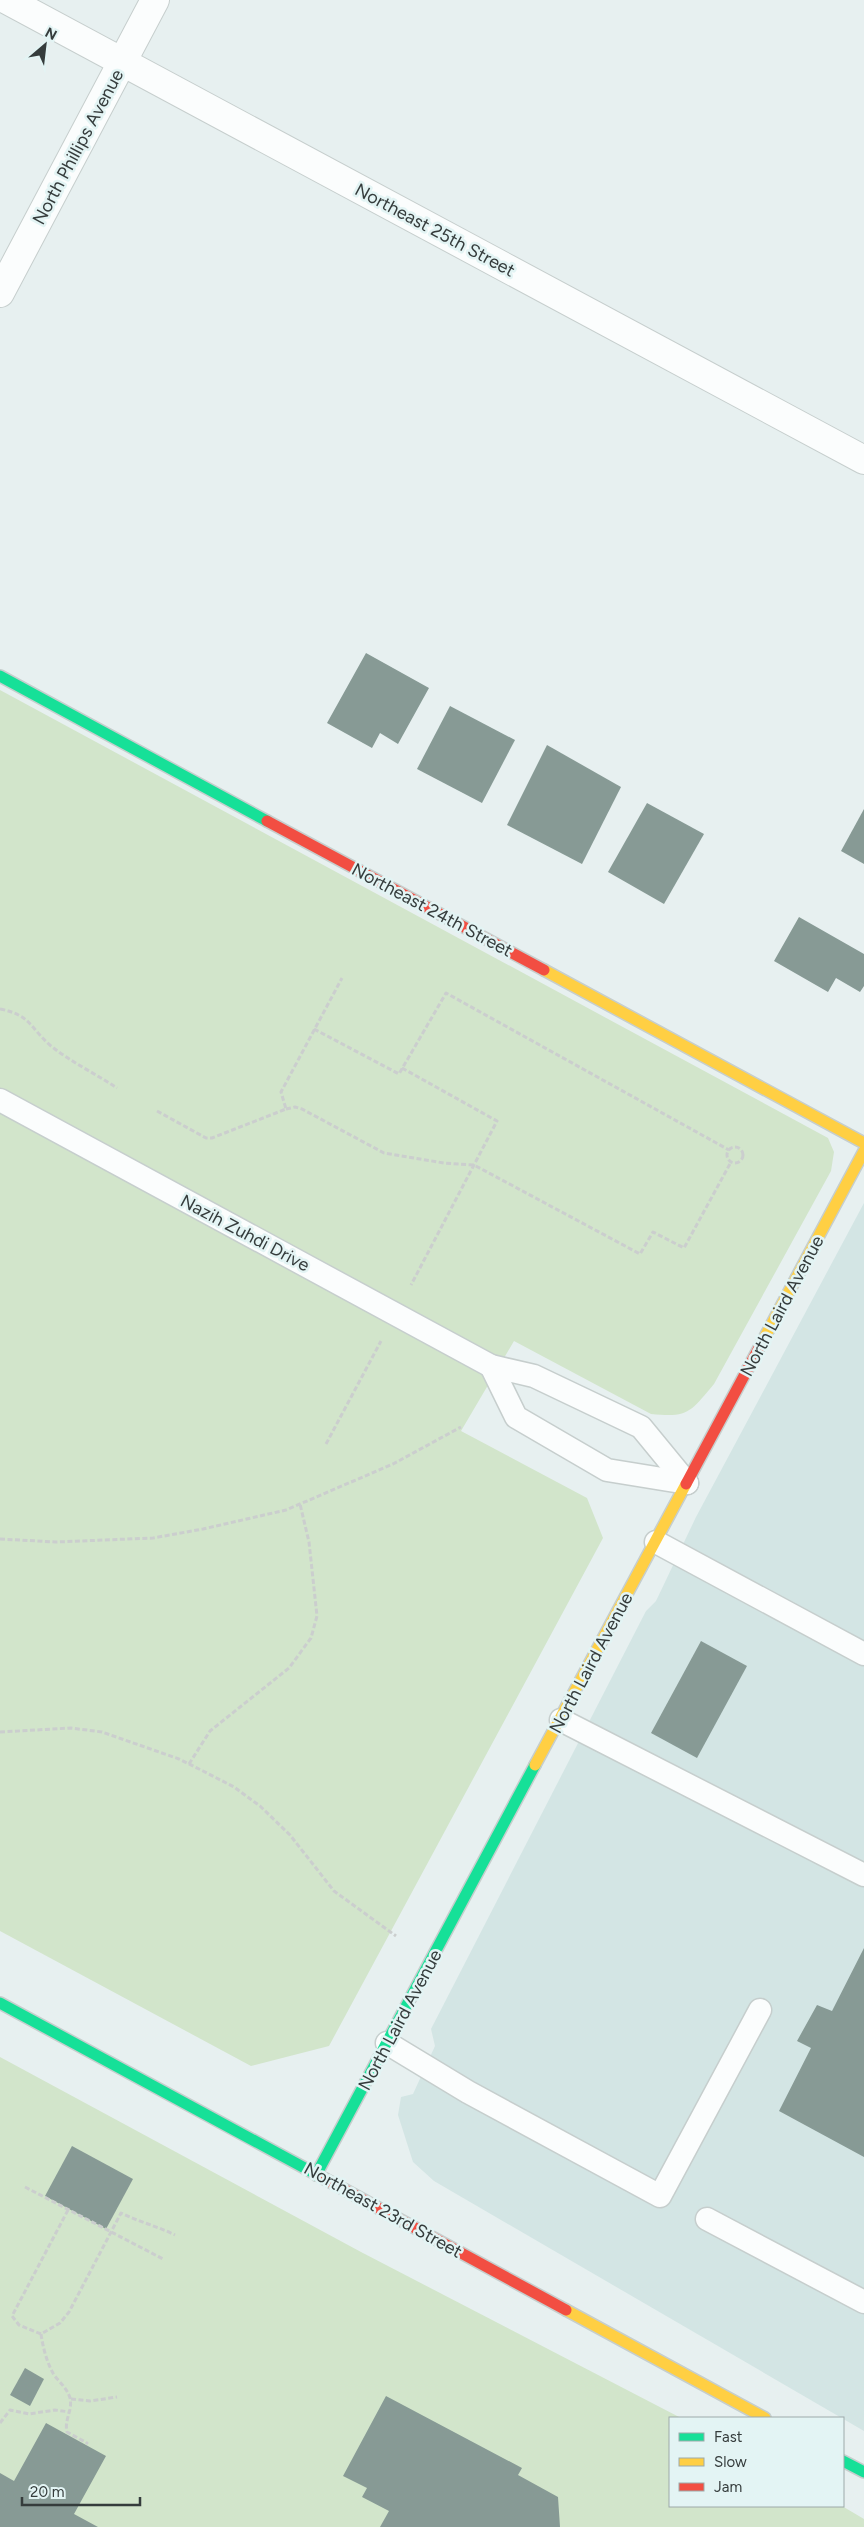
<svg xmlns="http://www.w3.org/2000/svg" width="864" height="2527" viewBox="0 0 864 2527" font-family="Figtree,sans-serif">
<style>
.built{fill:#d3e5e4}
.green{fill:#d2e5cb}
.building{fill:#879a95}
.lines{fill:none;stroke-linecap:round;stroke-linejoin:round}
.lane-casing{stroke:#c6cecd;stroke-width:25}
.street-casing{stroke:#c6cecd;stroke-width:30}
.fast-casing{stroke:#c6cecd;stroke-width:14}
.slow-casing{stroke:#c6cecd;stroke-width:14}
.jam-casing{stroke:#c6cecd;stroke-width:14}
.path{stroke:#cbcece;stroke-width:3;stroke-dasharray:5 2.5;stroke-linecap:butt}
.lane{stroke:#fbfdfd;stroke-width:22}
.street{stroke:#fbfdfd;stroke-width:28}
.fast{stroke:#16e098;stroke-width:11}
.slow{stroke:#ffcf43;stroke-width:11}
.jam{stroke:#f24e42;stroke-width:11}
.labels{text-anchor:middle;stroke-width:5;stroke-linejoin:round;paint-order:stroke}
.street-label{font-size:18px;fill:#353c3c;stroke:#e3f4f4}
</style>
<rect width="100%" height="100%" fill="#e7f0f0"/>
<path class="built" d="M 864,1203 L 864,2431 L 434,2181 L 413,2162 L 398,2115 L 401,2097 L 413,2094 L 435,2046 L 431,2029 L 646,1611 L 656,1601 L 696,1517 Z"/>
<g class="green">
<path d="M 0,690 L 828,1138 L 834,1152 L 831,1171 L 714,1384 C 690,1412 689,1418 651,1414 L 514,1341 L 461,1431 L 587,1498 L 603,1538 L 329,2046 L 251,2066 L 0,1931 Z"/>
<path d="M 0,2057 L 361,2252 L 681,2418 L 670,2418 L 670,2506 L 842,2506 L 864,2519 L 864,2527 L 0,2527 Z"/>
</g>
<g class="building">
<path d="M 366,653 L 429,688 L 398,744 L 380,733 L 372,748 L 327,723 Z"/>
<path d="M 450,706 L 515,740 L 482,803 L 417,769 Z"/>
<path d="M 547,745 L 621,787 L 582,864 L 507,825 Z"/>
<path d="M 647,803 L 704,834 L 664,904 L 608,872 Z"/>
<path d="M 864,809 L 864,864 L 841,851 Z"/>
<path d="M 799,917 L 864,954 L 864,986 L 860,992 L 836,978 L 828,992 L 774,961 Z"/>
<path d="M 701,1641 L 747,1666 L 697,1758 L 651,1733 Z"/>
<path d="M 864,1948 L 864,2157 L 779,2111 L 811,2048 L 797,2041 L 817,2005 L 832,2011 Z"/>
<path d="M 72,2146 L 133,2179 L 106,2229 L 45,2196 Z"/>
<path d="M 25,2368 L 44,2379 L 30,2406 L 10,2395 Z"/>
<path d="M 386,2396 L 522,2468 L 518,2475 L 558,2497 L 560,2527 L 380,2527 L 389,2511 L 362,2497 L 367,2488 L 343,2476 Z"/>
<path d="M 46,2423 L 106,2456 L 74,2514 L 98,2527 L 0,2527 L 0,2473 L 14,2481 Z"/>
</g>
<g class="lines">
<g class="lane-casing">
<g id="lane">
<path d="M 0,1100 L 491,1366 L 534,1376 L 641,1427 L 687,1483"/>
<path d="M 491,1366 L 516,1417 L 607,1470 L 687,1483"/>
<path d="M 656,1542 L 864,1654"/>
<path d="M 561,1720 L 864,1875"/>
<path d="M 387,2043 L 468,2092 L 660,2196 L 760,2010"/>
<path d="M 707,2219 L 864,2302"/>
</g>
</g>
<g class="street-casing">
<g id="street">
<path d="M 7,0 L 864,460"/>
<path d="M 0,293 L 155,0"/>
</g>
</g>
<g class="fast-casing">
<g id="fast">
<path d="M 0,676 L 267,821"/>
<path d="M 0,2003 L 325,2179"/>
<path d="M 316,2175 L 535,1765"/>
<path d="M 843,2461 L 864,2472"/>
</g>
</g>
<g class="slow-casing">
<g id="slow">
<path d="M 544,970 L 864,1143"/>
<path d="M 760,1346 L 864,1151"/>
<path d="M 535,1765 L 686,1484"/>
<path d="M 566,2310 L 765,2418"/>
</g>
</g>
<g class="jam-casing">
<g id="jam">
<path d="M 267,821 L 544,970"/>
<path d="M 686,1484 L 760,1346"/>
<path d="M 325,2179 L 566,2310"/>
</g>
</g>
<g class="path">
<path d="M 0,1009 C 31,1015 30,1028 51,1046 C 71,1062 96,1074 117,1088"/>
<path d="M 314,1029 L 399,1074 L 446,993 L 729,1150"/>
<path d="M 402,1068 L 497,1121 L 411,1285"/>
<path d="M 286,1109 L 295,1107 L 302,1109 L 384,1153 L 444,1163 L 474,1165 L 640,1254 L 653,1232 L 684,1248 L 731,1162"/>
<path d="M 157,1111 L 206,1138 L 212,1138 L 286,1109 L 281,1092 L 342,978"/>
<circle cx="735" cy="1155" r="8"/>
<path d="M 326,1444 L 381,1341"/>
<path d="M 0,1539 L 56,1542 L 153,1538 L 203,1529 L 286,1510 L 393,1464 L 461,1427"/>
<path d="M 0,1732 L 71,1728 L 102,1732 L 179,1759 L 203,1771 L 234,1787 L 260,1806 L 290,1835 L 334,1891 L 396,1936"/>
<path d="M 189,1764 L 210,1731 L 289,1668 L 311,1638 L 317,1616 L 309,1542 L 300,1504"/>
<path d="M 25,2187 L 163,2259"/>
<path d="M 68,2210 L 12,2316 L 19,2325 L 41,2334 L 60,2323 L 69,2312 L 121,2213 C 139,2222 157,2226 175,2235"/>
<path d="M 41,2334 C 43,2348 47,2363 54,2375 C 60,2383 67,2388 70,2398 C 73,2410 64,2420 67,2432 L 87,2443 L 86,2444"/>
<path d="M 71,2399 L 90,2401 L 117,2397"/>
<path d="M 0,2423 L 10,2410 L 29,2414 L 55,2410 L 70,2412"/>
</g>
<use href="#lane" class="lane"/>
<use href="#street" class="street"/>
<use href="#fast" class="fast"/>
<use href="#slow" class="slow"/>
<use href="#jam" class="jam"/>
</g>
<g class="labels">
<g class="street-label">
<text transform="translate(78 147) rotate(-62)" y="6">North Phillips Avenue</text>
<text transform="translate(435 230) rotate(28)" y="6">Northeast 25th Street</text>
<text transform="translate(432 910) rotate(28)" y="6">Northeast 24th Street</text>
<text transform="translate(245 1233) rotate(28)" y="6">Nazih Zuhdi Drive</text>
<text transform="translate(782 1306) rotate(-62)" y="6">North Laird Avenue</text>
<text transform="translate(591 1663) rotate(-62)" y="6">North Laird Avenue</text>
<text transform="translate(400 2020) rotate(-62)" y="6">North Laird Avenue</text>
<text transform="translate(383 2210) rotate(29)" y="6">Northeast 23rd Street</text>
</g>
</g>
<rect x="669" y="2417" width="175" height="90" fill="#e3f4f4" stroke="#9daaaa"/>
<rect x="679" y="2433" width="25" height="8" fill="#16e098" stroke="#9daaaa"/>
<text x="714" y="2442" font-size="15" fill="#353c3c">Fast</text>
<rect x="679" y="2458" width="25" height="8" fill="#ffcf43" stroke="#9daaaa"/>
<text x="714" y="2467" font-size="15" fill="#353c3c">Slow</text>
<rect x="679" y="2483" width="25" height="8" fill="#f24e42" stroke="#9daaaa"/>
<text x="714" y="2492" font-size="15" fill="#353c3c">Jam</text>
<g transform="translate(45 45) rotate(28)" stroke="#e3f4f4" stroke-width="4" paint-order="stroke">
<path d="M0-4L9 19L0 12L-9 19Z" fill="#353c3c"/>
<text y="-8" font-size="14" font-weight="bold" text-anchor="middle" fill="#353c3c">N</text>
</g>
<path d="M22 2497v8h118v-8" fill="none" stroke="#353c3c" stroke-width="2.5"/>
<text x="30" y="2497" font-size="15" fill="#353c3c" stroke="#e3f4f4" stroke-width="4" paint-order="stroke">20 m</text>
</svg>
